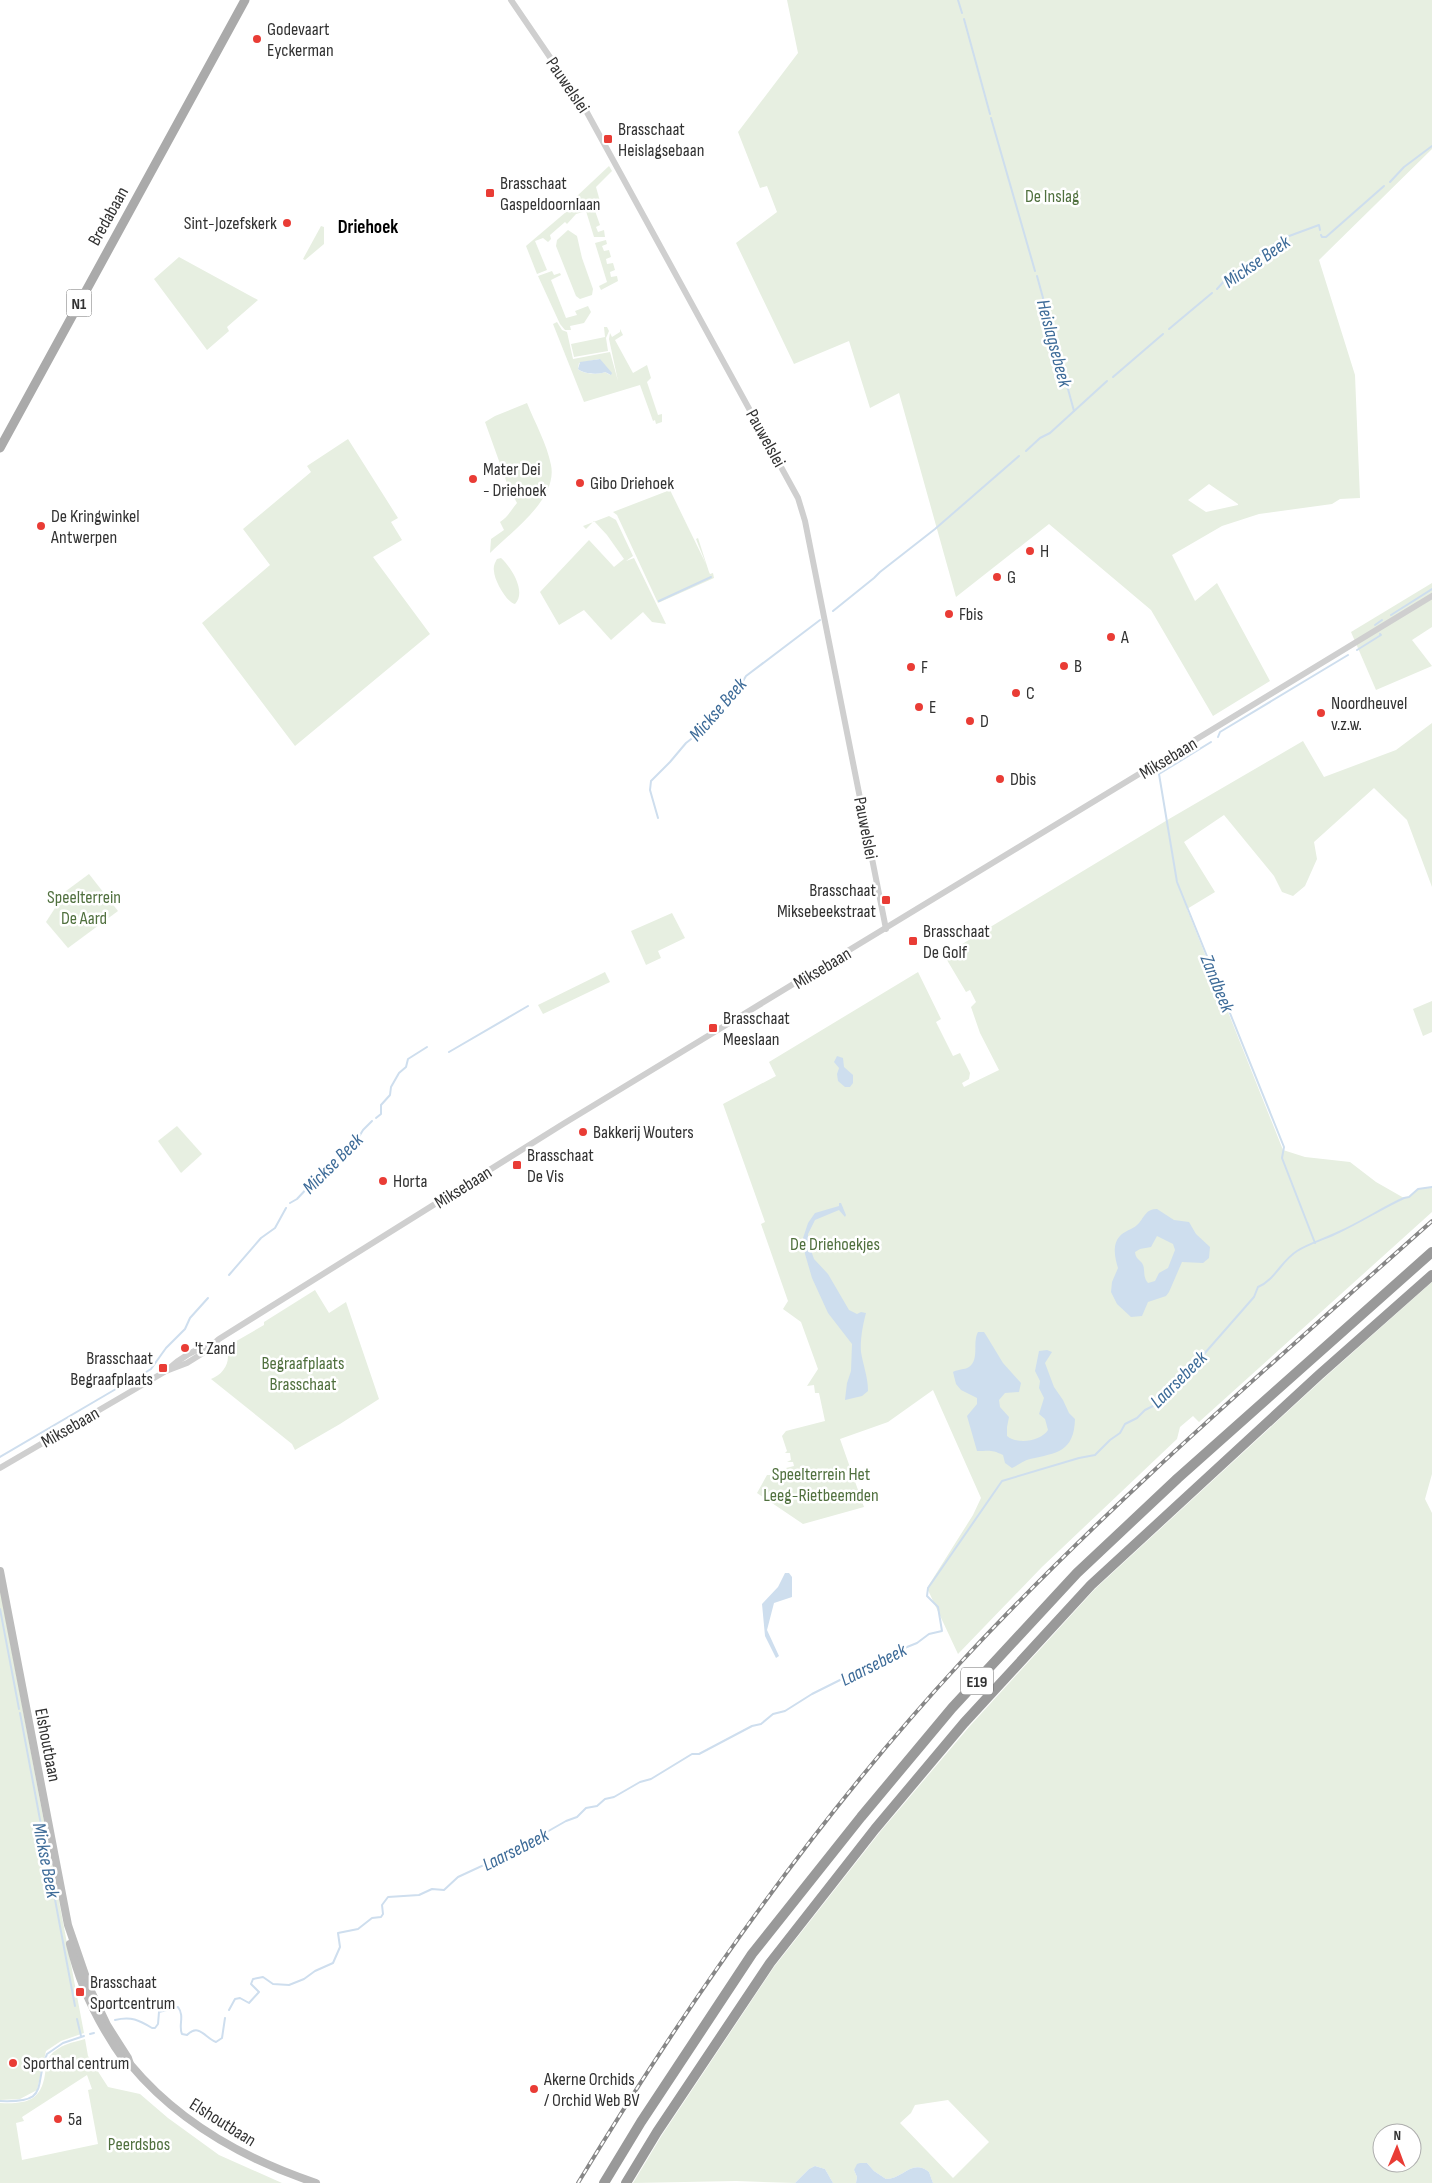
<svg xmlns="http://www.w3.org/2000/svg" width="1432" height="2183" viewBox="0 0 1432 2183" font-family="'Sofia Sans Condensed',sans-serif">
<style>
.green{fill:#e7efe1;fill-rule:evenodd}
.water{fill:#cedeee;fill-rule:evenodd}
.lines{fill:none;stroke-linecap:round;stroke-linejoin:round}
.stream{stroke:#cedeee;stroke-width:2}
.tertiary{stroke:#cfcfcf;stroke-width:6}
.secondary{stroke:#bcbcbc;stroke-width:8}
.primary{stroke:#aaa;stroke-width:9}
.motorway{stroke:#999;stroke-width:10}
.rail-casing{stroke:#878787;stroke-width:4}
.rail{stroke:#fff;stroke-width:2;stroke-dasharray:5.5;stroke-linecap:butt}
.poi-dot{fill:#e93c35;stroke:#fff;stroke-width:2}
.labels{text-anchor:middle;stroke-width:5;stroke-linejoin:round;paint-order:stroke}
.shield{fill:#fff;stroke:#707070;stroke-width:1}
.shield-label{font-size:16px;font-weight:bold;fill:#323232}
.poi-label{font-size:18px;fill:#323232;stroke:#fff;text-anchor:start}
.street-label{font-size:18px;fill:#323232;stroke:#fff}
.park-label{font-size:18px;fill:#50703e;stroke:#fff}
.neighbourhood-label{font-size:19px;font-weight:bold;fill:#000;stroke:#fff}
.water-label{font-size:19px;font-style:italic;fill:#3d6b98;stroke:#fff}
</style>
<rect width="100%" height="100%" fill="#fff"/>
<g class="green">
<path d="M 787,0 L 1432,0 L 1432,149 L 1319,260 L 1355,375 L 1360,498 L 1340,499 L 1332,504 L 1259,514 L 1222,526 L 1172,555 L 1195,601 L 1217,583 L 1270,681 L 1213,716 L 1151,610 L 1049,524 L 956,597 L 899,393 L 870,408 L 849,341 L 794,364 L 736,243 L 777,212 L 767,186 L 760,188 L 738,132 L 798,53 ZM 1209,484 L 1238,504 L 1238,505 L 1206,512 L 1188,500 Z"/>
<path d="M 609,166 L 612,171 L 596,187 L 601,205 L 594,208 L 600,225 L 596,227 L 598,232 L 604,230 L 605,237 L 594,237 L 586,211 L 576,214 L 567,224 L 565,222 L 550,235 L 551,239 L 548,242 L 543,238 L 535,241 L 547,270 L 537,274 L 526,246 L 579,201 L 576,197 Z"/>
<path d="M 321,226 L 324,227 L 324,244 L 305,260 L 303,259 Z"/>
<path d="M 568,230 L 577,236 L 582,258 L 593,289 L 592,295 L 580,299 L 576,296 L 556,246 L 557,240 Z"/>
<path d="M 606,240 L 607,244 L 602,246 L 604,251 L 609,250 L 611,257 L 606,259 L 607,264 L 613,263 L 615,270 L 610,272 L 611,277 L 617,276 L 618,281 L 601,290 L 599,286 L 607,282 L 595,243 Z"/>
<path d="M 179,257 L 258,300 L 227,327 L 229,331 L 207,350 L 154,279 Z"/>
<path d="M 552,271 L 554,275 L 560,273 L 561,275 L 551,280 L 566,318 L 577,315 L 575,311 L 588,306 L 591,312 L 584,323 L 570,326 L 571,330 L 565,330 L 560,324 L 538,276 Z"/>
<path d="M 557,322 L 562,330 L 567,332 L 573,359 L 610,352 L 618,381 L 609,339 L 610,333 L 612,337 L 620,332 L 620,329 L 623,335 L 615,340 L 633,373 L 647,365 L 651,378 L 647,382 L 658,415 L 662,414 L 662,422 L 656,424 L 655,420 L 653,421 L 640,385 L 584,402 L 553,324 ZM 599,359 L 610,375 L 605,372 C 599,375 582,374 578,369 L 579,363 Z"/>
<path d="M 604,327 L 607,327 L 609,331 L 606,338 L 608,351 L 574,357 L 571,344 L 605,337 Z"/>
<path d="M 527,403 C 535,423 547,444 551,465 C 558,499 512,531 490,553 L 491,539 L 504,530 L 500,522 C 508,517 511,510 517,503 L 508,486 L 485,422 L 495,416 Z"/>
<path d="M 348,439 L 398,518 L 391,522 L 402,540 L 373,557 L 430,634 L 295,746 L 202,623 L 270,565 L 243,529 L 311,472 L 307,466 Z"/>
<path d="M 670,490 L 706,564 L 696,539 L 698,538 L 709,572 L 710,574 L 713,573 L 714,578 L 658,603 L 617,515 L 613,512 Z"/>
<path d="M 609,516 L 616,520 L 633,556 L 626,561 L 634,558 L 666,624 L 652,622 L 643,612 L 611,640 L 584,610 L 559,625 L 540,592 L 589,540 L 614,567 L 624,559 L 607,535 L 594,521 L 586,529 L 583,526 Z"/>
<path d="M 501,558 C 511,567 527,592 515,604 C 507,603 494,580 494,571 C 493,566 495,563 497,559 Z"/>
<path d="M 1432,583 L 1432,627 L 1412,640 L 1432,666 L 1376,690 L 1351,632 Z"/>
<path d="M 1432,723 L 1432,887 L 1407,820 L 1374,788 L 1314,842 L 1317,859 L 1305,886 L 1293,896 L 1282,892 L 1274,876 L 1224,815 L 1184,842 L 1215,892 L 1187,909 L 1283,1150 L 1305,1157 L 1350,1162 L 1376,1182 L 1404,1198 L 1409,1197 L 1418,1189 L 1432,1187 L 1432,1212 L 1199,1422 L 1193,1416 L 1180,1427 L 1177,1439 L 1042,1567 L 958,1654 L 927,1588 L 973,1515 L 981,1498 L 933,1390 L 888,1422 L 840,1439 L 864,1507 L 803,1524 L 757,1493 L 767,1475 L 773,1475 L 784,1482 L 786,1479 L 783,1473 L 787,1475 L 789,1471 L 786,1468 L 794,1466 L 793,1462 L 787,1462 L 791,1460 L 790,1453 L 785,1453 L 787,1451 L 782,1436 L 786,1431 L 825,1421 L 819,1393 L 815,1393 L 814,1385 L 807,1386 L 818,1369 L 801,1322 L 783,1309 L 788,1301 L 761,1224 L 765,1222 L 723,1104 L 776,1076 L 769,1062 L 918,972 L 941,1019 L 936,1022 L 953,1056 L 960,1053 L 970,1073 L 969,1079 L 962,1083 L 964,1087 L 999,1070 L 980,1033 L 971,1007 L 976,1002 L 970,990 L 966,992 L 944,955 L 1169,819 L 1303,741 L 1324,777 L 1396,750 Z"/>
<path d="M 89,874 L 118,911 L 68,948 L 46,922 L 66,891 Z"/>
<path d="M 672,913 L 685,938 L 658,951 L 661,958 L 646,965 L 631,931 Z"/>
<path d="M 605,972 L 610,982 L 543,1014 L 538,1005 Z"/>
<path d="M 1432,1001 L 1432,1032 L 1423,1036 L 1413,1009 Z"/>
<path d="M 177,1126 L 202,1154 L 181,1173 L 158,1141 Z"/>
<path d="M 1432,1282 L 1432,1474 L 1425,1499 L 1432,1513 L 1432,2183 L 933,2183 L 929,2172 C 912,2158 903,2179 886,2179 L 874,2171 L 867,2163 L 854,2170 L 857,2177 L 856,2183 L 833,2183 L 825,2169 L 815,2166 L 809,2169 L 795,2183 L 736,2181 L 633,2183 L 662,2135 L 774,1967 L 880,1832 L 969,1727 L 1095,1589 L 1323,1379 ZM 948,2100 L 989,2142 L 953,2178 L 900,2123 L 911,2113 L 915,2105 ZM 1382,2133 L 1412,2133 L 1412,2163 L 1382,2163 Z"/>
<path d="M 315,1290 L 329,1313 L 346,1302 L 379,1399 L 340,1424 L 295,1450 L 292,1444 L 211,1379 C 224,1374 232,1361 226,1347 L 264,1325 L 264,1322 Z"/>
<path d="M 0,1589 L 84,2033 L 61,2041 L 46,2051 L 37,2090 L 20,2099 L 0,2100 Z"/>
<path d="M 85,2039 L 88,2056 L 108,2087 L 140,2094 L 168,2118 L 219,2155 L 282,2183 L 0,2183 L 0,2103 C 25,2104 41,2102 45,2074 C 46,2068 47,2061 50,2056 C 58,2045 74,2042 85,2039 ZM 87,2075 L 92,2089 L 88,2090 L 98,2144 L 22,2160 L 16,2123 L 24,2121 L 22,2117 Z"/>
</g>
<g class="water">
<path d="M 600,359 L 612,373 L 611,375 L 605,372 C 599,375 583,374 578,369 L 580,362 Z"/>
<path d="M 837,1056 L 843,1058 L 844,1067 L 853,1075 L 853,1083 L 850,1087 L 845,1087 L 838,1081 L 837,1074 L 839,1068 L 834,1062 Z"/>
<path d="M 839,1203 L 841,1203 L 846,1215 L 845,1217 L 839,1210 L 815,1220 L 808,1234 L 808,1242 L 814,1259 L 828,1274 L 849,1310 L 857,1314 L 861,1312 L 866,1313 C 863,1324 860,1340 861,1352 C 863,1365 868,1377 868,1391 L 862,1396 L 845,1400 L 847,1383 L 851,1371 L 852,1344 L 828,1313 L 812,1278 L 805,1254 L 803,1238 L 808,1223 L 815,1213 L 839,1206 Z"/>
<path d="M 1157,1209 L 1174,1220 L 1189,1222 L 1196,1234 L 1210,1247 L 1209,1258 L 1203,1263 L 1182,1262 L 1169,1292 L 1166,1296 L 1148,1302 L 1142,1316 L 1131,1317 L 1117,1304 L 1111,1292 L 1112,1282 L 1118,1268 C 1115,1258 1111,1243 1122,1234 C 1127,1230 1134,1229 1139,1223 C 1145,1216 1146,1209 1157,1209 ZM 1157,1236 L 1173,1244 L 1175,1250 L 1168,1268 L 1159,1273 L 1155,1281 L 1148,1283 C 1142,1276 1146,1269 1142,1263 C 1138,1258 1136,1259 1135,1252 L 1140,1249 L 1151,1247 Z"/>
<path d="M 978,1332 L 984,1332 L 986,1335 L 1003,1363 L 1021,1383 L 1019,1392 L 1005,1393 L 999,1400 L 1000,1407 L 1009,1417 L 1007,1427 L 1007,1436 C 1018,1445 1041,1441 1048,1430 L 1045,1419 L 1039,1414 L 1044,1398 L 1039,1388 L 1040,1381 L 1035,1371 L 1039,1351 L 1047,1350 L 1052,1352 L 1045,1363 L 1054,1387 L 1063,1400 L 1069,1413 L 1075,1419 C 1074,1452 1057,1453 1030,1459 C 1023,1461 1018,1465 1012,1468 L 1005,1463 L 1003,1455 C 991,1449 989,1451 977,1451 L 967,1416 L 977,1404 L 977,1398 L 961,1390 L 956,1384 L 953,1372 C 958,1369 964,1370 969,1367 C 980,1359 972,1343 978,1332 Z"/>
<path d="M 785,1573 L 789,1573 L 792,1577 L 792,1597 L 774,1603 L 767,1630 L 779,1656 L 776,1658 L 765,1636 L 762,1604 L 778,1587 Z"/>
<path d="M 860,2163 L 867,2163 L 874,2171 L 886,2179 C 903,2179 912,2158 929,2172 L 933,2183 L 856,2183 L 857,2177 L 854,2170 L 857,2164 Z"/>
<path d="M 815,2166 L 825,2169 L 833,2183 L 795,2183 L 809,2169 Z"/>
</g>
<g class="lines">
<g class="stream">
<path d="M 958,0 L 962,13"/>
<path d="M 964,19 L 990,114"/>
<path d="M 991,118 L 1035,271"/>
<path d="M 1390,182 L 1404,167 L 1432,146"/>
<path d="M 1321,235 L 1322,237 L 1326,237 L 1384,186"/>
<path d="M 1037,276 L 1074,411"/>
<path d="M 1217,289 L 1226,279 L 1239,271 L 1281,239 L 1319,225 L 1320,230"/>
<path d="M 1169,329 L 1212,293"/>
<path d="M 1113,377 L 1163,334"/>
<path d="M 1026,451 L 1040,438 L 1050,433 L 1107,381"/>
<path d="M 659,601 L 711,577"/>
<path d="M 833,611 L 874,578 L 880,572 L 935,529 L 1019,456"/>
<path d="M 1391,615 L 1432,589"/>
<path d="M 1375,625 L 1382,620"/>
<path d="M 1357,650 L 1381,635 L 1380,634"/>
<path d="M 1218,737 L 1220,732 L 1348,655"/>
<path d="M 1211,742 L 1159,774 L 1177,882 L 1284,1147 L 1282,1158 L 1315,1243"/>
<path d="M 658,818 L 650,790 L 651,781 L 670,762 L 686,743 L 695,736 L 697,730 L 714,710 L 725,704 L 729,696 L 739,688 L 746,676 L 820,620"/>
<path d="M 449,1052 L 528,1006"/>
<path d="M 376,1118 L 381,1114 L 381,1105 L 390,1095 L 391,1087 L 399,1073 L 406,1067 L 408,1059 L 427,1047"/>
<path d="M 290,1203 L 297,1199 L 325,1169 L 351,1150 L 363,1130 L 372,1121"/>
<path d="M 229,1275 L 261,1238 L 275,1228 L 286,1208"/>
<path d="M 135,1379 L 151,1369 L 166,1348 L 185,1329 L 190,1318 L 208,1298"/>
<path d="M 0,1457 L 121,1386"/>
<path d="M 0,1609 L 19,1709"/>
<path d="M 20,1713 L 75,2006"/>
<path d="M 229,2010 L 235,1999 L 240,1998 L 249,2003 L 259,1992 L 251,1984 L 253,1979 L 263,1977 L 273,1984 L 289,1985 L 304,1979 L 315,1971 L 333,1963 L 340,1947 L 338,1933 L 358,1929 L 372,1918 L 381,1917 L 383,1914 L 382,1905 L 388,1897 L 419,1895 L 432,1889 L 444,1890 L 458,1877 L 510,1853 L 566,1821 L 577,1817 L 586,1808 L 597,1806 L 605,1799 L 614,1797 L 640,1782 L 651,1779 L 692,1754 L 699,1754 L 752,1726 L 761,1724 L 773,1714 L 785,1711 L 812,1694 L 862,1669 L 874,1667 L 882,1657 L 917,1643 L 929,1634 L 942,1631 L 938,1607 L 927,1596 L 928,1588 L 1002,1481 L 1079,1458 L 1095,1455 L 1110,1440 L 1120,1433 L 1125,1424 L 1137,1418 L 1145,1410 L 1157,1404 L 1163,1395 L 1183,1378 L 1254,1297 L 1258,1287 C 1275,1280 1281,1261 1297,1251 C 1310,1243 1325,1239 1339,1232 C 1361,1222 1382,1208 1404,1198 L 1409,1197 L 1418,1189 L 1432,1187"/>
<path d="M 77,2019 L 81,2036"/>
<path d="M 115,2020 C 131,2016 139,2020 152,2028 L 155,2028 L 158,2024 L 159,2012 L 178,2007 C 185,2016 178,2026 182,2034 L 187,2035 C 199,2023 204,2037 216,2042 L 222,2038 L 225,2018"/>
<path d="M 90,2034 L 94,2033"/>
<path d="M 0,2101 C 51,2103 33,2087 47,2054 L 63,2043 L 84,2036"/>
</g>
<g class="tertiary">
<path d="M 511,0 L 584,107 L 798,498 L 805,521 L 886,929"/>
<path d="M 166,1371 L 187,1363 L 203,1353 L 219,1339 L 563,1124 L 1432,596"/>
<path d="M 0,1468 L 166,1371 C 180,1358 194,1349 212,1344"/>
</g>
<g class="secondary">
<path d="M 0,1571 L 68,1925 L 90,1989 L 107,2025 L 128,2058 L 130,2064"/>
<path d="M 70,1944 C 80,1987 100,2027 126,2063 L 130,2064 C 179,2123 244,2159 316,2183"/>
</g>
<path class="primary" d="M 0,448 L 245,0"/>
<g class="motorway">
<path d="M 604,2183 L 641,2122 L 752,1954 L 861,1817 L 952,1708 L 1077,1573 L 1178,1478 L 1432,1252"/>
<path d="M 626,2183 L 657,2132 L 770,1963 L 875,1829 L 964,1723 L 1091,1585 L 1319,1375 L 1432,1275"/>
</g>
<g class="rail-casing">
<path id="rail" d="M 578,2183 C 690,1998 815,1820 962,1661 C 1108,1504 1272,1364 1432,1221"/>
</g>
<use href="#rail" class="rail"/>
</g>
<g class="poi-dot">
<circle cx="257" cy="39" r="5"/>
<rect x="603" y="134" width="10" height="10" rx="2.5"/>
<rect x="485" y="188" width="10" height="10" rx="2.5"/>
<circle cx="287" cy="223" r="5"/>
<circle cx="473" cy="479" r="5"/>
<circle cx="580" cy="483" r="5"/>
<circle cx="41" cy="526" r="5"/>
<circle cx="1030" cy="551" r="5"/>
<circle cx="997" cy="577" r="5"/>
<circle cx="949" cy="614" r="5"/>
<circle cx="1111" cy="637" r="5"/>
<circle cx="1064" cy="666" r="5"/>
<circle cx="911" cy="667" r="5"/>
<circle cx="1016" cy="693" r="5"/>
<circle cx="919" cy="707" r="5"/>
<circle cx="1321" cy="713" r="5"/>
<circle cx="970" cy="721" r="5"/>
<circle cx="1000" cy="779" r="5"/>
<rect x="881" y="895" width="10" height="10" rx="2.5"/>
<rect x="908" y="936" width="10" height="10" rx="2.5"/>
<rect x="708" y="1023" width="10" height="10" rx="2.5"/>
<circle cx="583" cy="1132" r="5"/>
<rect x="512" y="1160" width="10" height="10" rx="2.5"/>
<circle cx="383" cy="1181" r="5"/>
<circle cx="185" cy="1348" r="5"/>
<rect x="158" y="1363" width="10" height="10" rx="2.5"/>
<rect x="75" y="1987" width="10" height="10" rx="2.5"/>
<circle cx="13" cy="2063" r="5"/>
<circle cx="534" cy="2089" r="5"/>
<circle cx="58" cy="2119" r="5"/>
</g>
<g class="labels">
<g class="shield">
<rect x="66.5" y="289.5" width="25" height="27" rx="4"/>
<rect x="961" y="1667.5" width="32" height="27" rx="4"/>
</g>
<g class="shield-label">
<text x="79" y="309">N1</text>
<text x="977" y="1687">E19</text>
</g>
<g class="poi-label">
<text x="267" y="35">Godevaart<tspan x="267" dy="21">Eyckerman</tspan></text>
<text x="618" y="135">Brasschaat<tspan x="618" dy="21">Heislagsebaan</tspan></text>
<text x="500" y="189">Brasschaat<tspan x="500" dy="21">Gaspeldoornlaan</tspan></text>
<text x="277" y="229" text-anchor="end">Sint-Jozefskerk</text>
<text x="483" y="475">Mater Dei<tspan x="483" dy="21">- Driehoek</tspan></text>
<text x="590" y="489">Gibo Driehoek</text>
<text x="51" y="522">De Kringwinkel<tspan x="51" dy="21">Antwerpen</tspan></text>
<text x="1040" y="557">H</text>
<text x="1007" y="583">G</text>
<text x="959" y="620">Fbis</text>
<text x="1121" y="643">A</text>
<text x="1074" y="672">B</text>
<text x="921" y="673">F</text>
<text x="1026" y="699">C</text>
<text x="1331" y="709">Noordheuvel<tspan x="1331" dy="21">v.z.w.</tspan></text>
<text x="929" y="713">E</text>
<text x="980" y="727">D</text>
<text x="1010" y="785">Dbis</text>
<text x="876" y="896" text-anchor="end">Brasschaat<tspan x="876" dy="21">Miksebeekstraat</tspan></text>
<text x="923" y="937">Brasschaat<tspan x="923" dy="21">De Golf</tspan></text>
<text x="723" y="1024">Brasschaat<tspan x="723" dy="21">Meeslaan</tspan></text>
<text x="593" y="1138">Bakkerij Wouters</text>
<text x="527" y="1161">Brasschaat<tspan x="527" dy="21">De Vis</tspan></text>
<text x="393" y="1187">Horta</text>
<text x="195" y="1354">'t Zand</text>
<text x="153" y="1364" text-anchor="end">Brasschaat<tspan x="153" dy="21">Begraafplaats</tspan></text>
<text x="90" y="1988">Brasschaat<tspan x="90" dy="21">Sportcentrum</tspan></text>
<text x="23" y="2069">Sporthal centrum</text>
<text x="544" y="2085">Akerne Orchids<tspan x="544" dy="21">/ Orchid Web BV</tspan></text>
<text x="68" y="2125">5a</text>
</g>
<g class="street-label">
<text transform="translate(568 85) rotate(56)" y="6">Pauwelslei</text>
<text transform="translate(108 216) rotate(-61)" y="6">Bredabaan</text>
<text transform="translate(766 438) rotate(61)" y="6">Pauwelslei</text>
<text transform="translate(1168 758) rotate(-31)" y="6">Miksebaan</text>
<text transform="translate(866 828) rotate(79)" y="6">Pauwelslei</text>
<text transform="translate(822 968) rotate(-31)" y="6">Miksebaan</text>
<text transform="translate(463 1187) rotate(-32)" y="6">Miksebaan</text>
<text transform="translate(70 1427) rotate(-30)" y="6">Miksebaan</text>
<text transform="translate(48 1745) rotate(79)" y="6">Elshoutbaan</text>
<text transform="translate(223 2122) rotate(32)" y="6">Elshoutbaan</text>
</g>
<g class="park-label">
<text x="1052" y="202">De Inslag</text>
<text x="84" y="903">Speelterrein<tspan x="84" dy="21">De Aard</tspan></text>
<text x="835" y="1250">De Driehoekjes</text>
<text x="303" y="1369">Begraafplaats<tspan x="303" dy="21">Brasschaat</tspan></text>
<text x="821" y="1480">Speelterrein Het<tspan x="821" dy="21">Leeg-Rietbeemden</tspan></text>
<text x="139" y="2150">Peerdsbos</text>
</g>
<g class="neighbourhood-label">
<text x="368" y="233">Driehoek</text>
</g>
<g class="water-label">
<text transform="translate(1256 261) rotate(-35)" y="7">Mickse Beek</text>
<text transform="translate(1055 343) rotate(75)" y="7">Heislagsebeek</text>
<text transform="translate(717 709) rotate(-49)" y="7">Mickse Beek</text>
<text transform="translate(1218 983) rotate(68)" y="7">Zandbeek</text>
<text transform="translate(332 1163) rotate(-45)" y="7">Mickse Beek</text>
<text transform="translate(1178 1379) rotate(-45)" y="7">Laarsebeek</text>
<text transform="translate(873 1664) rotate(-27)" y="7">Laarsebeek</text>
<text transform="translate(515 1849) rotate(-27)" y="7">Laarsebeek</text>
<text transform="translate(47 1860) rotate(79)" y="7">Mickse Beek</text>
</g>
</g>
<g transform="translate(1397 2148) rotate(1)"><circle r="24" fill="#ffffff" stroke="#adadad"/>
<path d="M0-4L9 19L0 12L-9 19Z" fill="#e93c35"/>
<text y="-8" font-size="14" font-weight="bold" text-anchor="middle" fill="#323232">N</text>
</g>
</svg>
